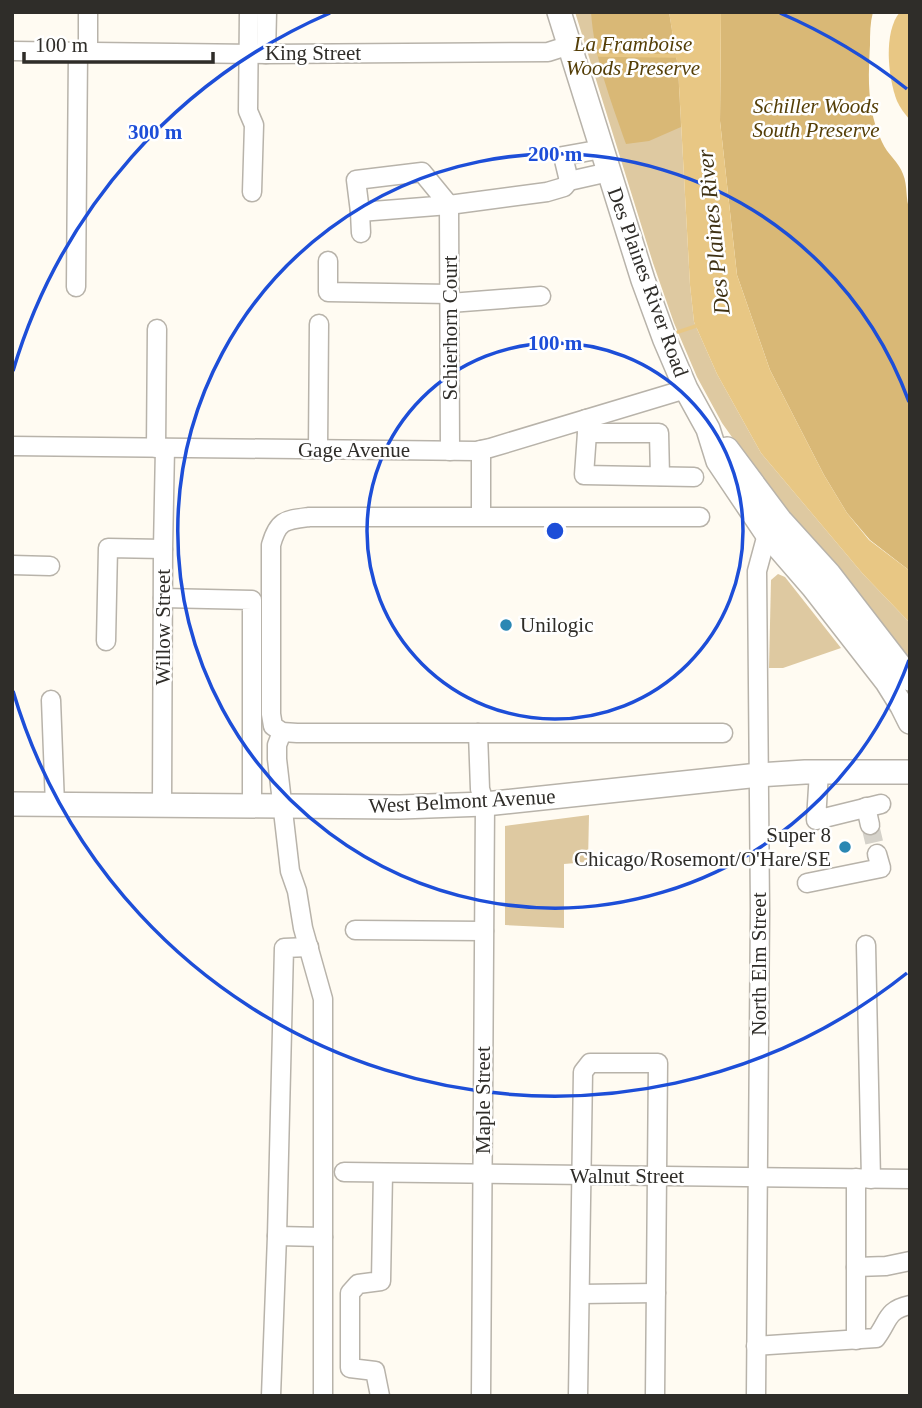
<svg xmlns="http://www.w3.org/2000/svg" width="922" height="1408" viewBox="0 0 922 1408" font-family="'Times New Roman',serif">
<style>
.green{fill:#dec9a1}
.forest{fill:#d9b876}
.water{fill:#e8c784}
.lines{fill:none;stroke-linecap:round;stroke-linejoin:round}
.stream{stroke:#e8c784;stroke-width:3.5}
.minor-tunnel{stroke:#d5d2ca;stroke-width:18;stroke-dasharray:18 9;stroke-linecap:butt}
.minor-casing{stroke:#b8b3aa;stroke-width:21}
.major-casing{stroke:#b8b3aa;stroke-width:26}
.minor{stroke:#fff;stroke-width:18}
.major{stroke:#fff;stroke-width:23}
.ring{fill:none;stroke:#1d4ed8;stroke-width:3.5}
.poi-dot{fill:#2a87b3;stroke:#fff;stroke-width:2.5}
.labels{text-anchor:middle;stroke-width:5;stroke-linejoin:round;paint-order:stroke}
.park-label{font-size:21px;font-style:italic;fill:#543e07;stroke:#fff}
.street-label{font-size:21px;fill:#2f2d29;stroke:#fff}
.poi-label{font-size:21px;fill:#2f2d29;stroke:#fff;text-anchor:start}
.water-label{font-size:23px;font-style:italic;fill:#3f3113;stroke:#fff}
.centre{fill:#1d4ed8;stroke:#fff;stroke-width:3.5}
.ring-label{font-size:21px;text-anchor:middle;font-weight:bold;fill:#1d4ed8;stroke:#fff;stroke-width:5;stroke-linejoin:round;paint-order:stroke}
</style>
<rect width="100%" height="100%" fill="#fffbf2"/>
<g class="green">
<path d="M 575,12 L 669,12 L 678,68 L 690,285 L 694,322 L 717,374 L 761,453 L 863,574 L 910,623 L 910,665 L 759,475 L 722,423 L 697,377 L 674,323 L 653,263 Z"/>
<path d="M 778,574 L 785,577 L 841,648 L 783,668 L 769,668 L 771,580 Z"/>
<path d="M 589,815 L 588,862 L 564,864 L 564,928 L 505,925 L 505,826 Z"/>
</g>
<g class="forest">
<path d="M 591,12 L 669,12 L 678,68 L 681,127 L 649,141 L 626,144 C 611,101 594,58 591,12 Z"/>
<path d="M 721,12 L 873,12 C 870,23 870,34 870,45 C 868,78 867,111 882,142 C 887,154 899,162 903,174 C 908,186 905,199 910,211 L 910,571 L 870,540 L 847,513 L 824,475 L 770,370 L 737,275 L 720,121 Z"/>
</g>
<g class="water">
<path d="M 669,12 L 721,12 L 720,121 L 737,275 L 770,370 L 824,475 L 847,513 L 869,540 L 910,571 L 910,623 L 863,574 L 761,453 L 717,374 L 694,322 L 690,285 L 678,68 Z"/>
<path d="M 900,12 L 910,12 L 910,120 C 905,114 900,108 897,101 C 888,78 883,32 900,12 Z"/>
</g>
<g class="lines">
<g class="stream">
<path d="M 599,55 L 678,56"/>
<path d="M 678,332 L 699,325"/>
</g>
<path class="minor-tunnel" d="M 870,825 L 877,854"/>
<g class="minor-casing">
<g id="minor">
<path d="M 249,12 L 248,111 L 254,125 L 252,192"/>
<path d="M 12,51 L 266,54 L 548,52 L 570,45"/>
<path d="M 88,52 L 88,12"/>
<path d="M 266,54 L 267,12"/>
<path d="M 569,181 L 563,156 L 602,149"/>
<path d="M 449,205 L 422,172 L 356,180 L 360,212 L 449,205 L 547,192 L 564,187 L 569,181 L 609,172"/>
<path d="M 449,205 L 450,451"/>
<path d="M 360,212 L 361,233"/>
<path d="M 328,261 L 328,292 L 450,294"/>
<path d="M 76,287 L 78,52"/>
<path d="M 450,303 L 541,296"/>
<path d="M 586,419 L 587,433 L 584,475 L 694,477"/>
<path d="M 587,433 L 659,433 L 660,476"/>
<path d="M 12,446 L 476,451 L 490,448 L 686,389"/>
<path d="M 156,448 L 157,329"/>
<path d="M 318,449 L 319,324"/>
<path d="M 481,450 L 481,516"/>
<path d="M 700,517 L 309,517 C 285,520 278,520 271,545 L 271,714 L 273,726 L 282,732 L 297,733 L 723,733"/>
<path d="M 12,565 L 50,566"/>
<path d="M 163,598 L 252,600 L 252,806"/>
<path d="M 106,641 L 108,548 L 163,549"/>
<path d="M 51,700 L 55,805"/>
<path d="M 282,732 L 277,745 L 277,759 L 290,871 L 297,891 L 303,928 L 323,999 L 323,1396"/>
<path d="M 478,733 L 480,789 L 485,804 L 481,1396"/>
<path d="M 819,772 L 816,820 L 881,804"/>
<path d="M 162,805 L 163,549 L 165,448"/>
<path d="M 866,807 L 870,825"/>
<path d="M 807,883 L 881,868 L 877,854"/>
<path d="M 355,930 L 484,931"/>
<path d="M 866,945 L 871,1179"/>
<path d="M 309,947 L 284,948 L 277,1236 L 323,1237"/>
<path d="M 344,1172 L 910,1179"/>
<path d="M 856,1178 L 856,1340"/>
<path d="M 856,1267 L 886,1266 L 910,1261"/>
<path d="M 580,1294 L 656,1293"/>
<path d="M 756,1346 L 876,1338 C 889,1321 886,1310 910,1305"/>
<path d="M 271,1396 L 277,1236"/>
<path d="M 380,1396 L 375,1371 L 350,1368 L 350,1293 L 358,1284 L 381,1281 L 383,1173"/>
<path d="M 578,1396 L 583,1072 L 590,1063 L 658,1063 L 655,1396"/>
<path d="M 756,1396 L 760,910 L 757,571 L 767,534"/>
</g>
</g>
<g class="major-casing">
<g id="major">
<path d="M 559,12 L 643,280 L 665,340 L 686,389 L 708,429 L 718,461 L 767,534 L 813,587 L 887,682 L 902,706 L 910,722"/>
<path d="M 727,449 L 780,520 L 829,574 L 910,679"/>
<path d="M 12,804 L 400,807 L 485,804 L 759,775 L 805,772 L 910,772"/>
</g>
</g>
<use href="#minor" class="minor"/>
<use href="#major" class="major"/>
</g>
<g class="ring">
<circle cx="555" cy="531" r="188"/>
<path d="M909 660A377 377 0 1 1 909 402"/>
<path d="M907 973A565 565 0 0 1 13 691M13 371A565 565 0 0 1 330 13M780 13A565 565 0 0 1 907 89"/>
</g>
<g class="poi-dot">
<circle cx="506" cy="625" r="7"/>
<circle cx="845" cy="847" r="7"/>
</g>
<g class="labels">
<g class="park-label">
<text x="633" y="51">La Framboise<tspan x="633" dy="24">Woods Preserve</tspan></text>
<text x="816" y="113">Schiller Woods<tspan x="816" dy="24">South Preserve</tspan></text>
</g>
<g class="street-label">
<text x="313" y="60">King Street</text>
<text transform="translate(648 282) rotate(70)" y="7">Des Plaines River Road</text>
<text transform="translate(450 328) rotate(-90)" y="7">Schierhorn Court</text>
<text x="354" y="457">Gage Avenue</text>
<text transform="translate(163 627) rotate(-90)" y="7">Willow Street</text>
<text transform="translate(462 801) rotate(-3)" y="7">West Belmont Avenue</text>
<text transform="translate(759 964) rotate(-90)" y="7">North Elm Street</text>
<text transform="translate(483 1100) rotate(-90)" y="7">Maple Street</text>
<text x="627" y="1183">Walnut Street</text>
</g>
<g class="poi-label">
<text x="520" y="632">Unilogic</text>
<text x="831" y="842" text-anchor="end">Super 8<tspan x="831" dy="24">Chicago/Rosemont/O'Hare/SE</tspan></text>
</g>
<g class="water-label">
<text transform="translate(713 232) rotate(-96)" y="8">Des Plaines River</text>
</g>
</g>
<circle cx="555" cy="531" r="10" class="centre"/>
<g class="ring-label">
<text x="155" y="139">300 m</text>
<text x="555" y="161">200 m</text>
<text x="555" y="350">100 m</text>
</g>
<rect width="922" height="1408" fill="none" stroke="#2f2d29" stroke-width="28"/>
<path d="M24 52v10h189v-10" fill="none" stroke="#2f2d29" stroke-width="3.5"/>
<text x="35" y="52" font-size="21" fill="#2f2d29" stroke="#ffffff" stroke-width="5" paint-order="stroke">100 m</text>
</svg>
